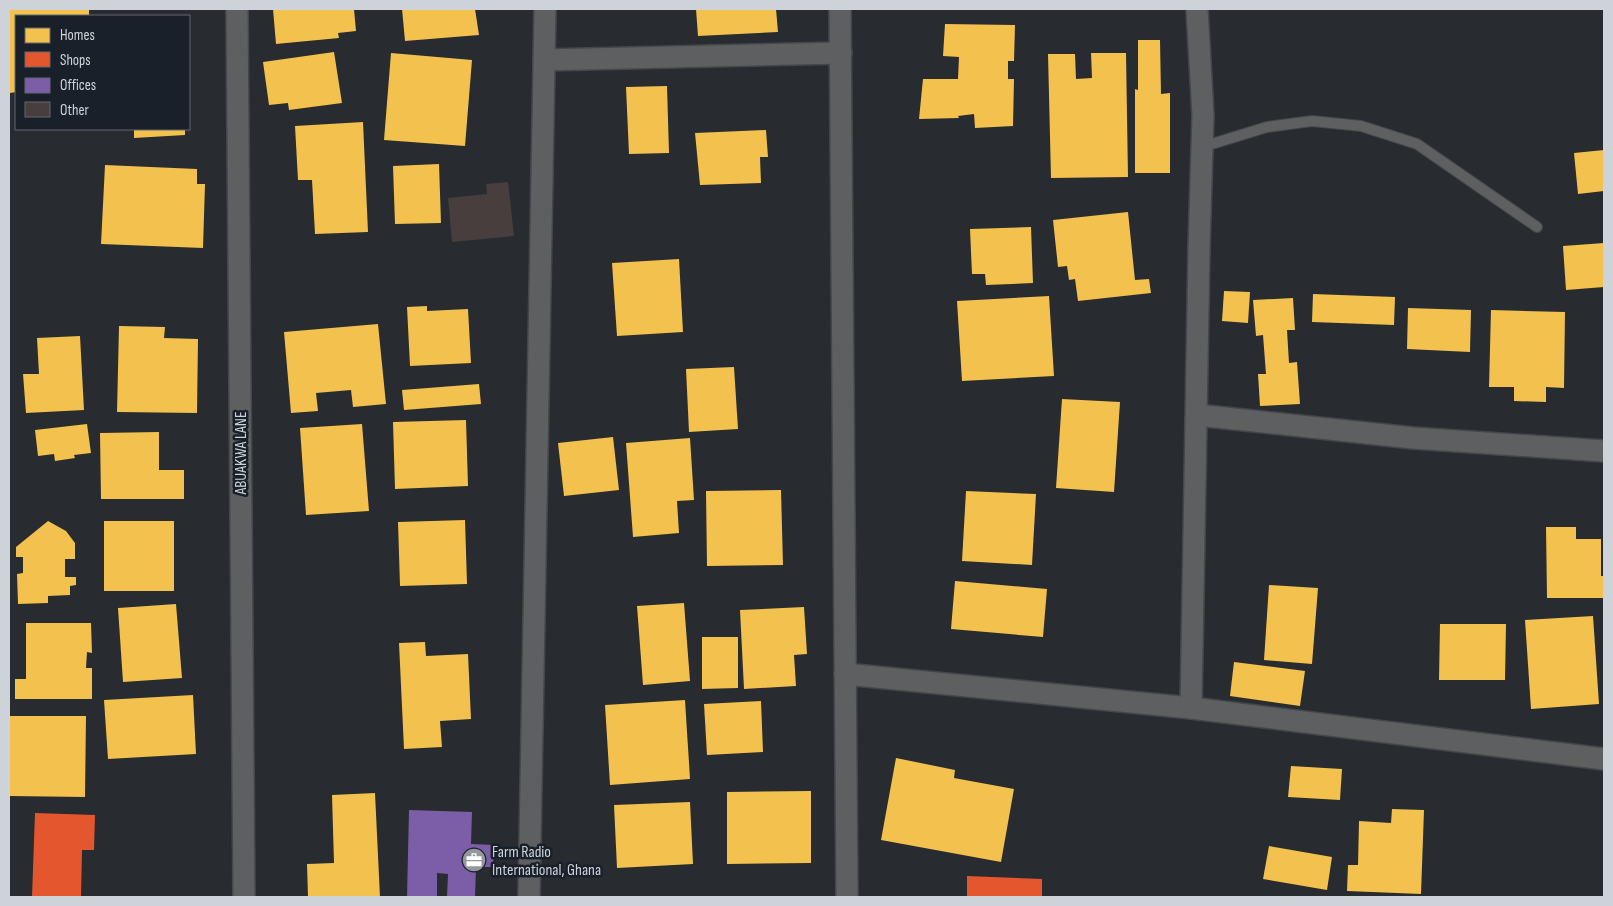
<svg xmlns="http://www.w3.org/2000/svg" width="1613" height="906" viewBox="0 0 1613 906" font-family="'Sofia Sans Condensed',sans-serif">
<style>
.homes{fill:#f2c14e}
.shops{fill:#e4572e}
.offices{fill:#7b5ea7}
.building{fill:#483e3d}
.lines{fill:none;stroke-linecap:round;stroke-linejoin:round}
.service-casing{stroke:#43464a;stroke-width:12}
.minor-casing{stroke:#43464a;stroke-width:24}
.service{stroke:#5e5f61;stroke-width:10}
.minor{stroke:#5e5f61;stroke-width:21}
.labels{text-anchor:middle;stroke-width:5;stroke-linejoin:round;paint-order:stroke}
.street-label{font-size:16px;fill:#ced2d9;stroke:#1a202a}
.poi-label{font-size:16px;fill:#ced2d9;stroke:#1a202a;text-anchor:start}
</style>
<rect width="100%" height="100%" fill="#282b30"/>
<g class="homes">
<path d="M 9,9 L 89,9 L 89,16 L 16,16 L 16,92 L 10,93 Z"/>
<path d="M 273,9 L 354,9 L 356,31 L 338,33 L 339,38 L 276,44 Z"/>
<path d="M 402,9 L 475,9 L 479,35 L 405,41 Z"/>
<path d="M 696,9 L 776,9 L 778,32 L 698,36 Z"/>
<path d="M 945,24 L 1015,25 L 1014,61 L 1008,61 L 1008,79 L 1014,79 L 1013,126 L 975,128 L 974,114 L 958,116 L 959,118 L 919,119 L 923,79 L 958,79 L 959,57 L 943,56 Z"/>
<path d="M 1138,40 L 1160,40 L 1161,94 L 1170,93 L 1170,173 L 1135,173 L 1135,89 L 1138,90 Z"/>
<path d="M 334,52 L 342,103 L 289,110 L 288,103 L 269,105 L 263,62 Z"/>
<path d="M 391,53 L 472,60 L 465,146 L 384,140 Z"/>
<path d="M 1091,53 L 1126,53 L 1128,177 L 1051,178 L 1048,54 L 1075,54 L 1076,79 L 1092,78 Z"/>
<path d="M 667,86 L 669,153 L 629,154 L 626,87 Z"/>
<path d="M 363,122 L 368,232 L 315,234 L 312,180 L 298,180 L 295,126 Z"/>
<path d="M 134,129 L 185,129 L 185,135 L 134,138 Z"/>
<path d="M 766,130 L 768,157 L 760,157 L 761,183 L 700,185 L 695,133 Z"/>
<path d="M 1604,150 L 1604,191 L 1578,194 L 1574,153 Z"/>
<path d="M 439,164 L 441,223 L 395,224 L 393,166 Z"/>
<path d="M 105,165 L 197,169 L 197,184 L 205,184 L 203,248 L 101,244 Z"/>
<path d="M 1128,212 L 1135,280 L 1149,279 L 1151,293 L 1078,301 L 1075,279 L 1069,280 L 1067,266 L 1058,267 L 1053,220 Z"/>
<path d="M 1031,227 L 1033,283 L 986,285 L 985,274 L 972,274 L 970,229 Z"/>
<path d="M 1604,243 L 1604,287 L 1566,290 L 1563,246 Z"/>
<path d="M 679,259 L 683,332 L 617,336 L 612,263 Z"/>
<path d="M 1224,291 L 1250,292 L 1248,323 L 1222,321 Z"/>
<path d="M 1313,294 L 1395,297 L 1394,325 L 1312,322 Z"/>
<path d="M 1049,296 L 1054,376 L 962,381 L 957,301 Z"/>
<path d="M 1293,298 L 1295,330 L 1287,330 L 1289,363 L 1297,362 L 1300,404 L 1260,406 L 1258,374 L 1266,374 L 1263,335 L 1256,336 L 1253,300 Z"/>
<path d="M 427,306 L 427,311 L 468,309 L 471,363 L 410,366 L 407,307 Z"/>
<path d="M 1408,308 L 1471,310 L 1470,352 L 1407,349 Z"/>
<path d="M 1491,310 L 1565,312 L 1564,388 L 1546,387 L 1546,402 L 1514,401 L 1514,387 L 1489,387 Z"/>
<path d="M 378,324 L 386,404 L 353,407 L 351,390 L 316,393 L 318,411 L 291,413 L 284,332 Z"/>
<path d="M 119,326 L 165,327 L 164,338 L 198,339 L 197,413 L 117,412 Z"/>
<path d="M 80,336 L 84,410 L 26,413 L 23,374 L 39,374 L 37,338 Z"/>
<path d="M 734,367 L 738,429 L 689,432 L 686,369 Z"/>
<path d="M 479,384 L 481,404 L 404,410 L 402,390 Z"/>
<path d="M 1062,399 L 1120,402 L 1114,492 L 1056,488 Z"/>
<path d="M 466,420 L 468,486 L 395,489 L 393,422 Z"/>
<path d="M 87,424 L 91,453 L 74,455 L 75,458 L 55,461 L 54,454 L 38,456 L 35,430 Z"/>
<path d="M 362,424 L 369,511 L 306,515 L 300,428 Z"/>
<path d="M 159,432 L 159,470 L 184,470 L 184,499 L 101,499 L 100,433 Z"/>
<path d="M 613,437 L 619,490 L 564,496 L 558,443 Z"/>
<path d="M 690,438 L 694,500 L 677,501 L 679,533 L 633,537 L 626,443 Z"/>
<path d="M 781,490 L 783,565 L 707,566 L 706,491 Z"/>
<path d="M 966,491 L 1036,494 L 1032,565 L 962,561 Z"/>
<path d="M 465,520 L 467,584 L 400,586 L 398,522 Z"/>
<path d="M 48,521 L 66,531 L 75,543 L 75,559 L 65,559 L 65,577 L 76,577 L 76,585 L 70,586 L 70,595 L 48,596 L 48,603 L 18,604 L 17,574 L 23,573 L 23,557 L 16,557 L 16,547 Z"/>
<rect x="104" y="521" width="70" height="70"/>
<path d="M 1546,527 L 1576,527 L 1576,539 L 1601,539 L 1601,576 L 1604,576 L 1604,598 L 1547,598 Z"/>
<path d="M 955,581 L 1047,589 L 1043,637 L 951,629 Z"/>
<path d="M 1269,585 L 1318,588 L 1312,664 L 1264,660 Z"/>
<path d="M 684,603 L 690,681 L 643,685 L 637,606 Z"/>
<path d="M 176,604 L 182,678 L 123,682 L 118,608 Z"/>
<path d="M 804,607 L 807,654 L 794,655 L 796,686 L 744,689 L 740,610 Z"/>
<path d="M 1593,616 L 1599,704 L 1531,709 L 1525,620 Z"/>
<path d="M 26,623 L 91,623 L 92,653 L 87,652 L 86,668 L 92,668 L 92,699 L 15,699 L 15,679 L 26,679 Z"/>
<path d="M 1440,624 L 1506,624 L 1505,680 L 1439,680 Z"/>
<path d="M 702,637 L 738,637 L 738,688 L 702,689 Z"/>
<path d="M 425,642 L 426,656 L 468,654 L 471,719 L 440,721 L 442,747 L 404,749 L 399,643 Z"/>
<path d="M 1234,662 L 1305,671 L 1300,706 L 1230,696 Z"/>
<path d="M 193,695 L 196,754 L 108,759 L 104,700 Z"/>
<path d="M 685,700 L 690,779 L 610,785 L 605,705 Z"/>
<path d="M 761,701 L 763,752 L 707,755 L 704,704 Z"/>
<path d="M 9,716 L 86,716 L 85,797 L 9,796 Z"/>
<path d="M 896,758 L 955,770 L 954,778 L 1014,789 L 1001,862 L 881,840 Z"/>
<path d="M 1291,766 L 1342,769 L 1340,800 L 1288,797 Z"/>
<path d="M 811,791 L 811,863 L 727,864 L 727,792 Z"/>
<path d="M 375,793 L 380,897 L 308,897 L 307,864 L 334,863 L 332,795 Z"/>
<path d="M 690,802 L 693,864 L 617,868 L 614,805 Z"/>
<path d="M 1392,809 L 1424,810 L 1421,894 L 1347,891 L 1348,865 L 1358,865 L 1359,821 L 1391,823 Z"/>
<path d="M 1269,846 L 1332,857 L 1327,890 L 1263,879 Z"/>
</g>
<g class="shops">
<path d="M 35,813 L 95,815 L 94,850 L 82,850 L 81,897 L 32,897 Z"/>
<path d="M 967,876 L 1042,879 L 1042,897 L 967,897 Z"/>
</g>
<path class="offices" d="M 409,810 L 472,812 L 471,844 L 494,845 L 493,867 L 476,867 L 475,897 L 447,897 L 448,874 L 437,873 L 437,897 L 407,897 Z"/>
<path class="building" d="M 508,182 L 514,236 L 452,242 L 448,198 L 487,194 L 486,184 Z"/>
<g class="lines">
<g class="service-casing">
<path id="service" d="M 1202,147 L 1267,127 L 1312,121 L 1361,126 L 1417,144 L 1537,227"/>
</g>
<g class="minor-casing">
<g id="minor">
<path d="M 237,9 L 244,897"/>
<path d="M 840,9 L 847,897"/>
<path d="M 544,60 L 841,53"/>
<path d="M 1197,415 L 1413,438 L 1604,451"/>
<path d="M 845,674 L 1191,708 L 1604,759"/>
<path d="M 1191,708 L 1199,248 L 1203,115 L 1197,9"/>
<path d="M 529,897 L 545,9"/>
</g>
</g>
<use href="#service" class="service"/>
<use href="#minor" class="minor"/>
</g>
<defs>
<g id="office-disc" transform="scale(1.25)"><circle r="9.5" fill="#94989e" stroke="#1a202a"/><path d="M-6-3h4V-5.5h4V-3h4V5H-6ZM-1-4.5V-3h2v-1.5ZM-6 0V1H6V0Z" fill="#fff"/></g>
</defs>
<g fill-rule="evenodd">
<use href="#office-disc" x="474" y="860"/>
</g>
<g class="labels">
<g class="street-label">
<text transform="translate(240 453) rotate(-90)" y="6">ABUAKWA LANE</text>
</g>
<g class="poi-label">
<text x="492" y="857">Farm Radio<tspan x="492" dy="18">International, Ghana</tspan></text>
</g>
</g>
<rect width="1613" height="906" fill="none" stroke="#ced2d9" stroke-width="20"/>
<rect x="15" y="15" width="175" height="115" fill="#1a202a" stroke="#626770"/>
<rect x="25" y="28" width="25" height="15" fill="#f2c14e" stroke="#626770"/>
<text x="60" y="40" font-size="15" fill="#ced2d9">Homes</text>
<rect x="25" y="52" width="25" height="15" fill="#e4572e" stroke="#626770"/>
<text x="60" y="65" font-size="15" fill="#ced2d9">Shops</text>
<rect x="25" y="78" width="25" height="15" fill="#7b5ea7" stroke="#626770"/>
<text x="60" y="90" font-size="15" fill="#ced2d9">Offices</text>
<rect x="25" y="102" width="25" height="15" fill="#483e3d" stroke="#626770"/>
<text x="60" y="115" font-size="15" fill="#ced2d9">Other</text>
</svg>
